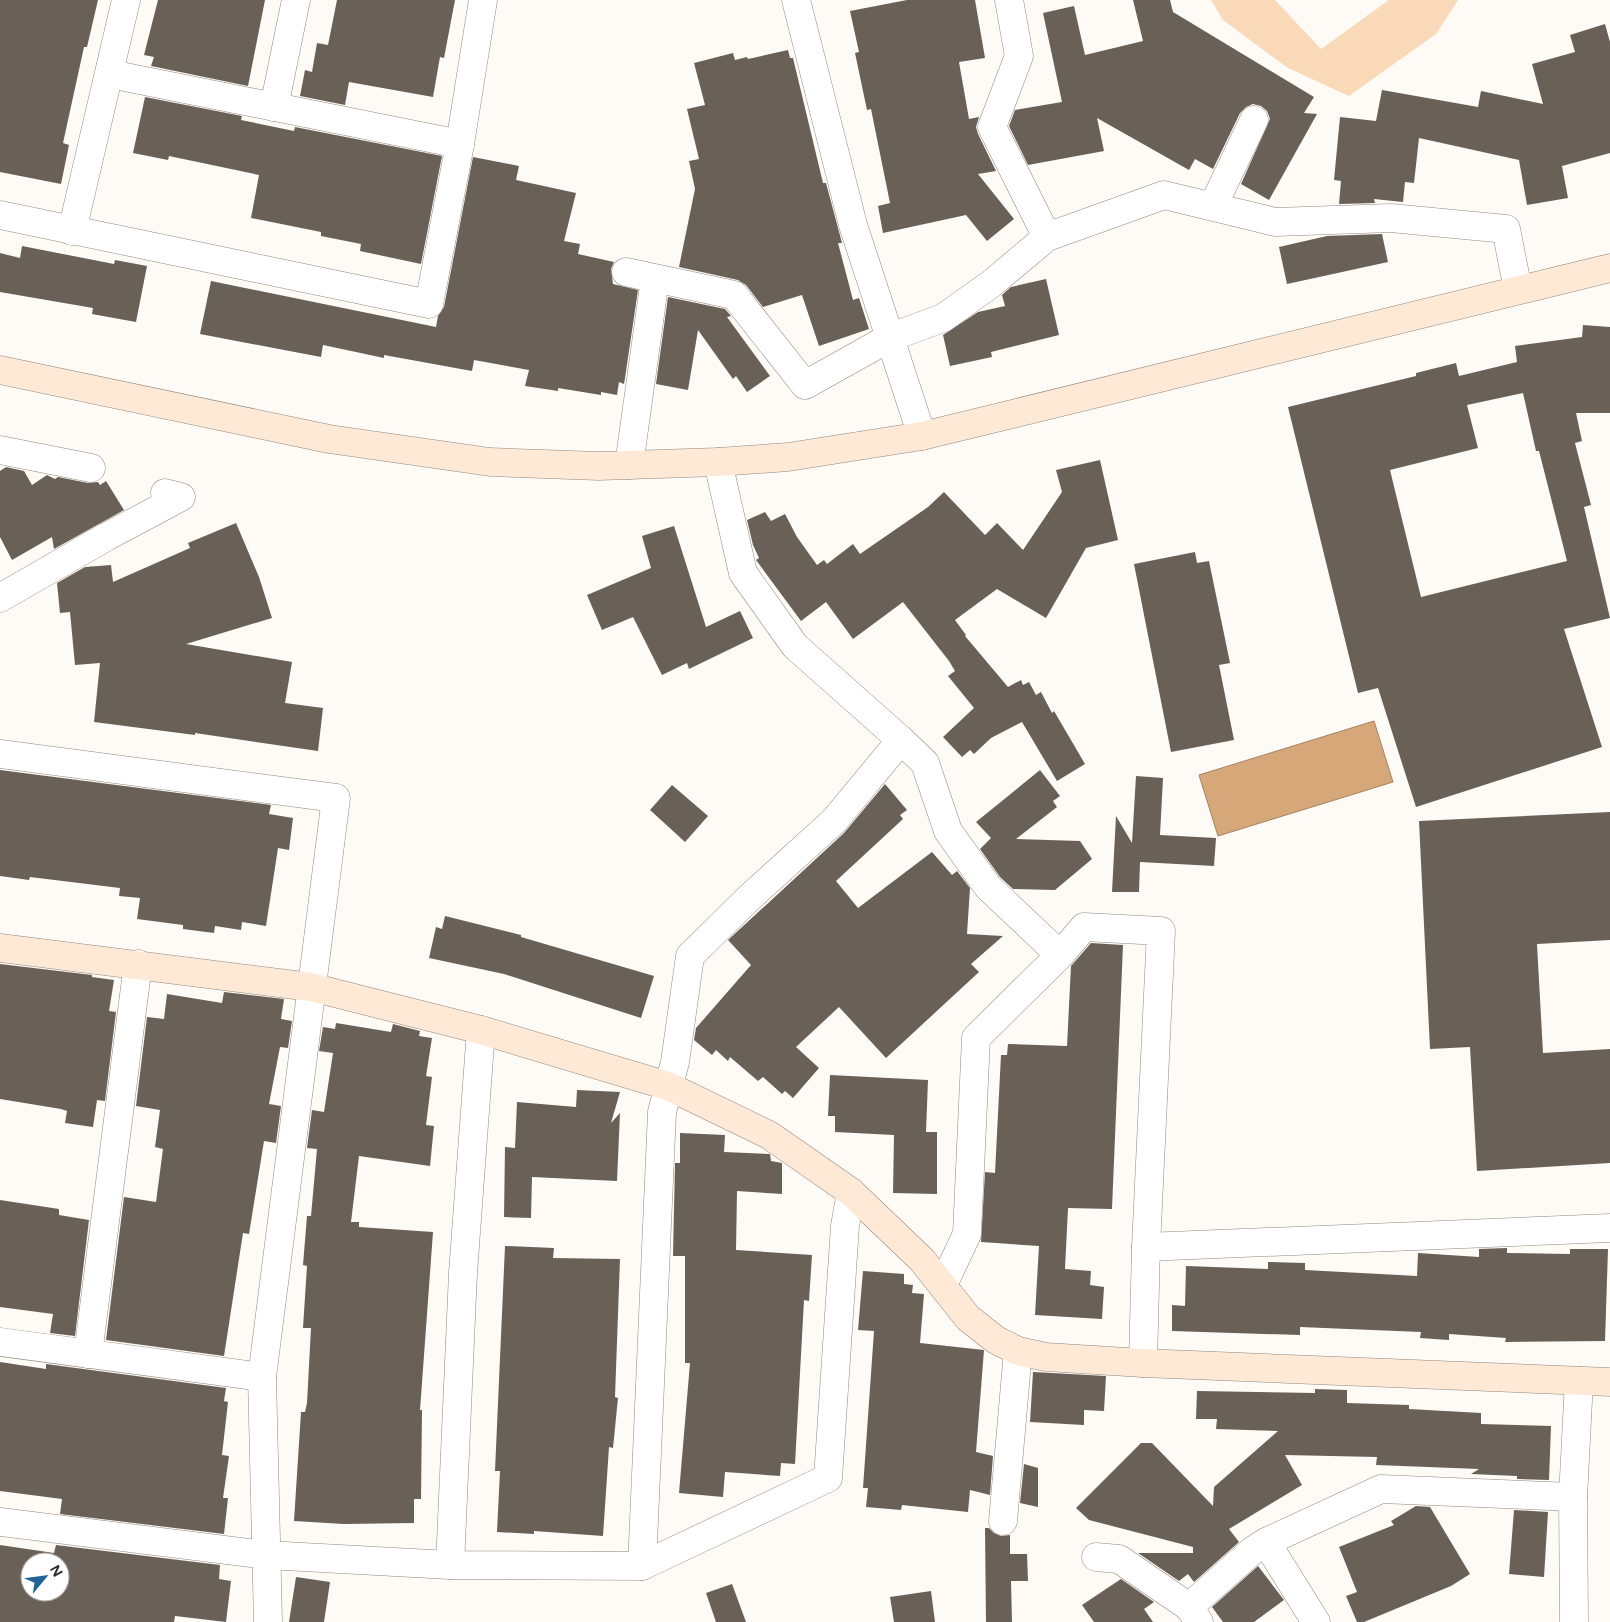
<svg xmlns="http://www.w3.org/2000/svg" width="1610" height="1622" viewBox="0 0 1610 1622" font-family="Figtree,sans-serif">
<style>
.green{fill:#fad9b8}
.water{fill:#d6a879;stroke:#a58361}
.building{fill:#696058;fill-rule:evenodd}
.lines{fill:none;stroke-linecap:round;stroke-linejoin:round}
.street-casing{stroke:#91887f;stroke-width:29}
.secondary-casing{stroke:#91887f;stroke-width:29}
.street{stroke:#fff;stroke-width:28}
.secondary{stroke:#fde9d5;stroke-width:28}
</style>
<rect width="100%" height="100%" fill="#fefaf6"/>
<path class="green" d="M 1211,0 L 1275,0 L 1321,49 L 1389,0 L 1458,0 L 1436,34 L 1349,96 L 1288,68 L 1223,20 Z"/>
<path class="water" d="M 1374,721 L 1393,782 L 1218,836 L 1199,775 Z"/>
<g class="building">
<path d="M 0,0 L 98,0 L 87,47 L 84,47 L 63,143 L 69,145 L 61,184 L 0,172 Z"/>
<path d="M 158,0 L 265,0 L 248,86 L 151,66 L 154,57 L 144,55 Z"/>
<path d="M 337,0 L 455,0 L 444,58 L 440,57 L 433,97 L 349,82 L 345,105 L 300,96 L 305,70 L 312,72 L 317,43 L 328,45 Z"/>
<path d="M 907,0 L 975,0 L 985,58 L 959,62 L 969,119 L 979,117 L 976,127 L 978,134 L 996,171 L 978,174 L 1014,219 L 987,241 L 966,215 L 883,233 L 878,206 L 890,203 L 871,109 L 867,110 L 855,53 L 859,52 L 850,11 Z"/>
<path d="M 1133,0 L 1170,0 L 1173,12 L 1314,97 L 1304,113 L 1317,114 L 1269,200 L 1241,184 L 1270,119 L 1267,111 L 1261,106 L 1253,104 L 1246,107 L 1240,113 L 1213,169 L 1195,159 L 1189,170 L 1097,118 L 1104,151 L 1028,165 L 1009,126 L 1015,110 L 1062,102 L 1043,13 L 1074,6 L 1085,55 L 1143,41 Z"/>
<path d="M 1605,24 L 1610,42 L 1610,153 L 1562,166 L 1568,198 L 1527,205 L 1519,160 L 1419,138 L 1414,183 L 1405,182 L 1403,202 L 1374,199 L 1375,203 L 1339,204 L 1341,181 L 1334,180 L 1340,117 L 1376,121 L 1382,90 L 1478,107 L 1481,91 L 1543,104 L 1532,64 L 1575,52 L 1570,35 Z"/>
<path d="M 788,50 L 790,58 L 793,58 L 823,183 L 826,183 L 842,243 L 838,243 L 853,300 L 859,298 L 869,329 L 819,346 L 802,295 L 763,307 L 746,285 L 738,280 L 679,267 L 695,189 L 689,161 L 699,159 L 687,109 L 705,105 L 694,63 L 733,53 L 735,60 L 747,57 L 748,59 Z"/>
<path d="M 145,97 L 242,116 L 241,120 L 294,131 L 295,127 L 442,156 L 421,264 L 360,251 L 361,244 L 321,236 L 321,232 L 251,218 L 259,175 L 169,156 L 168,160 L 133,153 Z"/>
<path d="M 473,157 L 519,166 L 516,180 L 576,193 L 564,241 L 580,244 L 578,254 L 614,262 L 611,269 L 613,284 L 638,290 L 625,378 L 624,384 L 619,382 L 617,395 L 601,392 L 601,395 L 558,388 L 558,391 L 525,386 L 529,370 L 474,360 L 472,371 L 384,355 L 384,358 L 323,345 L 321,357 L 200,334 L 211,281 L 436,327 L 438,316 L 444,307 Z"/>
<path d="M 1382,234 L 1388,262 L 1287,284 L 1279,247 L 1327,236 Z"/>
<path d="M 22,246 L 114,264 L 115,260 L 147,266 L 136,322 L 92,314 L 93,308 L 0,292 L 0,253 L 20,258 Z"/>
<path d="M 1046,279 L 1059,335 L 991,352 L 992,357 L 950,366 L 943,335 L 978,312 L 1005,306 L 1002,295 L 1011,287 Z"/>
<path d="M 668,297 L 725,309 L 731,316 L 727,317 L 770,376 L 747,392 L 736,376 L 733,379 L 698,330 L 688,390 L 656,384 Z"/>
<path d="M 1583,325 L 1610,327 L 1610,413 L 1576,413 L 1582,441 L 1575,443 L 1591,505 L 1584,507 L 1610,618 L 1564,629 L 1602,747 L 1416,807 L 1378,688 L 1358,693 L 1288,407 L 1416,376 L 1416,373 L 1456,363 L 1459,376 L 1517,362 L 1515,346 L 1582,337 ZM 1523,393 L 1536,451 L 1539,451 L 1567,561 L 1421,597 L 1390,470 L 1478,448 L 1467,405 Z"/>
<path d="M 1100,460 L 1118,540 L 1086,548 L 1046,618 L 997,589 L 955,620 L 966,635 L 965,636 L 1008,687 L 1021,680 L 1023,685 L 1029,682 L 1036,695 L 1041,692 L 1052,713 L 1054,711 L 1085,764 L 1057,781 L 1022,722 L 991,738 L 974,754 L 970,750 L 962,757 L 943,737 L 974,708 L 948,676 L 955,671 L 949,661 L 903,602 L 853,639 L 826,602 L 801,621 L 756,560 L 759,558 L 753,545 L 747,520 L 765,512 L 771,521 L 785,514 L 797,537 L 817,565 L 824,560 L 827,564 L 853,544 L 860,554 L 928,507 L 944,492 L 985,535 L 997,523 L 1023,550 L 1062,492 L 1056,470 Z"/>
<path d="M 6,467 L 24,471 L 32,485 L 47,475 L 55,479 L 58,477 L 88,483 L 98,482 L 100,485 L 106,481 L 124,510 L 54,549 L 52,537 L 12,560 L 0,537 L 0,471 Z"/>
<path d="M 236,523 L 259,577 L 272,618 L 186,644 L 292,662 L 285,703 L 323,708 L 318,751 L 195,733 L 195,735 L 94,722 L 100,663 L 75,665 L 70,612 L 60,613 L 57,583 L 85,567 L 111,565 L 113,582 L 190,548 L 188,543 Z"/>
<path d="M 674,526 L 706,627 L 740,611 L 753,638 L 689,669 L 687,663 L 662,675 L 633,617 L 602,630 L 587,595 L 651,568 L 642,536 Z"/>
<path d="M 1195,552 L 1197,563 L 1209,561 L 1230,663 L 1219,665 L 1234,740 L 1171,752 L 1134,564 Z"/>
<path d="M 0,770 L 271,805 L 269,814 L 293,818 L 289,850 L 278,848 L 266,926 L 242,922 L 241,930 L 215,926 L 214,933 L 183,929 L 183,925 L 137,919 L 140,898 L 119,896 L 120,888 L 30,877 L 29,880 L 0,876 Z"/>
<path d="M 1040,770 L 1060,796 L 1053,801 L 1057,807 L 1016,839 L 1080,841 L 1092,859 L 1055,890 L 1013,889 L 1000,877 L 980,849 L 991,838 L 976,822 Z"/>
<path d="M 1136,776 L 1163,778 L 1160,835 L 1216,838 L 1214,866 L 1140,862 L 1139,892 L 1112,892 L 1116,816 L 1132,843 Z"/>
<path d="M 885,784 L 907,810 L 900,815 L 903,819 L 836,881 L 858,908 L 932,852 L 952,875 L 957,871 L 970,888 L 967,934 L 1003,936 L 971,964 L 979,972 L 886,1058 L 839,1007 L 796,1047 L 819,1068 L 793,1098 L 785,1091 L 782,1094 L 763,1077 L 758,1081 L 730,1057 L 728,1061 L 716,1050 L 712,1055 L 694,1040 L 696,1028 L 751,965 L 728,940 L 844,833 Z"/>
<path d="M 672,785 L 708,816 L 685,842 L 650,810 Z"/>
<path d="M 1610,812 L 1610,940 L 1537,944 L 1543,1053 L 1610,1049 L 1610,1163 L 1477,1171 L 1470,1047 L 1430,1049 L 1419,821 Z"/>
<path d="M 445,916 L 521,935 L 521,937 L 654,976 L 641,1018 L 504,974 L 429,958 L 436,927 L 442,929 Z"/>
<path d="M 1091,943 L 1123,945 L 1112,1209 L 1068,1208 L 1065,1269 L 1091,1271 L 1090,1285 L 1104,1287 L 1102,1319 L 1035,1315 L 1039,1246 L 981,1242 L 985,1172 L 995,1173 L 1001,1055 L 1007,1055 L 1008,1044 L 1067,1046 L 1071,966 Z"/>
<path d="M 0,964 L 92,975 L 92,977 L 114,980 L 109,1011 L 116,1012 L 105,1101 L 97,1100 L 93,1127 L 65,1123 L 67,1111 L 61,1109 L 0,1099 Z"/>
<path d="M 224,992 L 284,999 L 281,1019 L 292,1021 L 288,1048 L 280,1047 L 269,1104 L 281,1106 L 276,1143 L 264,1141 L 249,1234 L 243,1233 L 224,1356 L 106,1340 L 124,1197 L 156,1202 L 163,1149 L 155,1147 L 160,1110 L 136,1106 L 147,1017 L 164,1019 L 167,994 L 222,1003 Z"/>
<path d="M 336,1023 L 391,1032 L 393,1024 L 420,1031 L 419,1036 L 432,1038 L 426,1076 L 432,1077 L 426,1125 L 434,1126 L 430,1166 L 359,1156 L 351,1222 L 359,1222 L 359,1227 L 433,1232 L 420,1410 L 422,1410 L 421,1499 L 414,1499 L 414,1523 L 344,1524 L 294,1521 L 301,1412 L 305,1412 L 307,1403 L 311,1328 L 303,1328 L 307,1266 L 303,1265 L 307,1216 L 311,1216 L 317,1149 L 307,1148 L 312,1110 L 324,1112 L 333,1053 L 319,1051 L 323,1027 L 335,1029 Z"/>
<path d="M 830,1075 L 928,1080 L 926,1132 L 937,1132 L 937,1194 L 893,1193 L 894,1135 L 835,1132 L 835,1116 L 828,1116 Z"/>
<path d="M 577,1090 L 620,1092 L 611,1123 L 620,1113 L 617,1181 L 532,1177 L 531,1218 L 504,1217 L 505,1147 L 515,1148 L 517,1102 L 576,1107 Z"/>
<path d="M 680,1133 L 725,1135 L 724,1152 L 770,1154 L 771,1161 L 782,1163 L 782,1194 L 737,1191 L 736,1250 L 812,1255 L 809,1301 L 804,1300 L 795,1464 L 781,1463 L 780,1476 L 725,1472 L 723,1497 L 679,1493 L 690,1363 L 685,1363 L 685,1256 L 673,1256 L 675,1163 L 680,1163 Z"/>
<path d="M 0,1200 L 59,1209 L 59,1215 L 89,1220 L 75,1336 L 50,1333 L 53,1314 L 0,1307 Z"/>
<path d="M 505,1246 L 554,1248 L 553,1258 L 620,1259 L 615,1397 L 618,1398 L 613,1448 L 609,1447 L 603,1536 L 534,1531 L 534,1534 L 497,1532 L 500,1471 L 495,1471 Z"/>
<path d="M 1507,1248 L 1507,1253 L 1570,1254 L 1570,1249 L 1608,1249 L 1605,1341 L 1505,1342 L 1506,1338 L 1449,1334 L 1449,1340 L 1420,1338 L 1421,1332 L 1300,1327 L 1300,1335 L 1172,1331 L 1172,1305 L 1185,1306 L 1186,1266 L 1268,1269 L 1268,1262 L 1305,1263 L 1305,1270 L 1417,1276 L 1418,1253 L 1479,1257 L 1479,1249 Z"/>
<path d="M 863,1271 L 904,1274 L 904,1284 L 913,1285 L 912,1293 L 924,1294 L 920,1343 L 984,1350 L 976,1452 L 993,1456 L 990,1495 L 970,1490 L 968,1512 L 902,1505 L 901,1510 L 866,1507 L 868,1488 L 863,1488 L 874,1331 L 858,1330 Z"/>
<path d="M 0,1362 L 46,1369 L 46,1364 L 226,1388 L 224,1401 L 228,1402 L 222,1455 L 229,1456 L 223,1498 L 228,1498 L 224,1534 L 60,1514 L 62,1499 L 0,1491 Z"/>
<path d="M 1033,1372 L 1106,1376 L 1104,1411 L 1084,1410 L 1084,1425 L 1030,1422 Z"/>
<path d="M 1315,1389 L 1347,1390 L 1347,1403 L 1409,1405 L 1409,1409 L 1481,1413 L 1481,1424 L 1551,1426 L 1549,1480 L 1517,1479 L 1517,1476 L 1471,1474 L 1479,1469 L 1376,1465 L 1377,1457 L 1285,1455 L 1302,1485 L 1229,1529 L 1239,1542 L 1194,1582 L 1188,1574 L 1179,1581 L 1138,1553 L 1193,1553 L 1193,1547 L 1089,1520 L 1076,1508 L 1141,1443 L 1152,1443 L 1213,1506 L 1214,1487 L 1278,1431 L 1216,1429 L 1217,1419 L 1196,1419 L 1197,1391 L 1315,1393 Z"/>
<path d="M 1024,1464 L 1038,1468 L 1038,1507 L 1020,1503 Z"/>
<path d="M 1416,1506 L 1430,1507 L 1470,1574 L 1451,1586 L 1364,1622 L 1357,1622 L 1346,1596 L 1357,1592 L 1339,1547 L 1394,1525 L 1391,1521 Z"/>
<path d="M 1514,1510 L 1548,1512 L 1544,1577 L 1509,1574 Z"/>
<path d="M 985,1528 L 989,1528 L 994,1533 L 1001,1536 L 1010,1535 L 1010,1554 L 1027,1554 L 1028,1581 L 1011,1581 L 1012,1622 L 986,1622 Z"/>
<path d="M 0,1545 L 54,1553 L 56,1545 L 220,1565 L 219,1579 L 231,1581 L 226,1622 L 175,1616 L 174,1622 L 0,1622 ZM 30,1562 L 60,1562 L 60,1592 L 30,1592 Z"/>
<path d="M 1258,1566 L 1284,1600 L 1254,1622 L 1223,1622 L 1212,1607 Z"/>
<path d="M 296,1577 L 330,1582 L 324,1622 L 289,1622 Z"/>
<path d="M 1121,1579 L 1154,1602 L 1144,1609 L 1153,1622 L 1094,1622 L 1082,1605 Z"/>
<path d="M 732,1584 L 746,1622 L 716,1622 L 706,1593 Z"/>
<path d="M 931,1591 L 935,1622 L 894,1622 L 890,1597 Z"/>
</g>
<g class="lines">
<g class="street-casing">
<g id="street">
<path d="M 796,0 L 853,225 L 922,436"/>
<path d="M 1009,0 L 1019,56 L 992,127 L 1047,237"/>
<path d="M 110,74 L 460,144"/>
<path d="M 274,107 L 296,0"/>
<path d="M 1213,206 L 1254,120"/>
<path d="M 0,215 L 429,304 L 460,144 L 483,0"/>
<path d="M 72,231 L 126,0"/>
<path d="M 626,272 L 734,295 L 805,385 L 891,337 L 943,318 L 991,284 L 1047,237 L 1164,195 L 1275,222 L 1391,218 L 1506,229 L 1518,290"/>
<path d="M 0,450 L 91,468"/>
<path d="M 718,462 L 743,573 L 795,646 L 901,740 L 925,763 L 948,831 L 988,887 L 1060,955 L 1084,927 L 1161,931 L 1146,1247"/>
<path d="M 629,465 L 655,279"/>
<path d="M 0,598 L 106,537 L 181,497 L 165,493"/>
<path d="M 0,754 L 336,798 L 262,1377 L 268,1622"/>
<path d="M 943,1285 L 967,1234 L 976,1038 L 1060,955"/>
<path d="M 0,1342 L 262,1377"/>
<path d="M 88,1354 L 138,964"/>
<path d="M 1143,1363 L 1146,1247 L 1610,1228"/>
<path d="M 1003,1521 L 1018,1351"/>
<path d="M 0,1522 L 266,1555 L 450,1565 L 642,1566 L 828,1478 L 845,1226 L 851,1192"/>
<path d="M 1266,1542 L 1316,1622"/>
<path d="M 1096,1557 L 1119,1559 L 1189,1607"/>
<path d="M 450,1565 L 463,1273 L 481,1030"/>
<path d="M 642,1566 L 662,1112 L 675,1062 L 690,956 L 750,897 L 834,821 L 901,740"/>
<path d="M 1199,1622 L 1189,1607 L 1252,1551 L 1266,1542 L 1381,1489 L 1573,1497"/>
<path d="M 1574,1622 L 1573,1497 L 1579,1381"/>
</g>
</g>
<g class="secondary-casing">
<g id="secondary">
<path d="M 0,370 L 329,439 L 490,462 L 599,466 L 718,462 L 788,457 L 922,436 L 1610,268"/>
<path d="M 0,948 L 311,987 L 481,1030 L 668,1086 L 769,1135 L 851,1192 L 922,1260 L 968,1318 L 996,1340 L 1018,1351 L 1046,1357 L 1143,1363 L 1610,1382"/>
</g>
</g>
<use href="#street" class="street"/>
<use href="#secondary" class="secondary"/>
</g>
<g transform="translate(45 1577) rotate(61)"><circle r="24" fill="#ffffff" stroke="#adabaa"/>
<path d="M0-4L9 19L0 12L-9 19Z" fill="#206498"/>
<text y="-8" font-size="14" font-weight="bold" text-anchor="middle" fill="#322e2a">N</text>
</g>
</svg>
